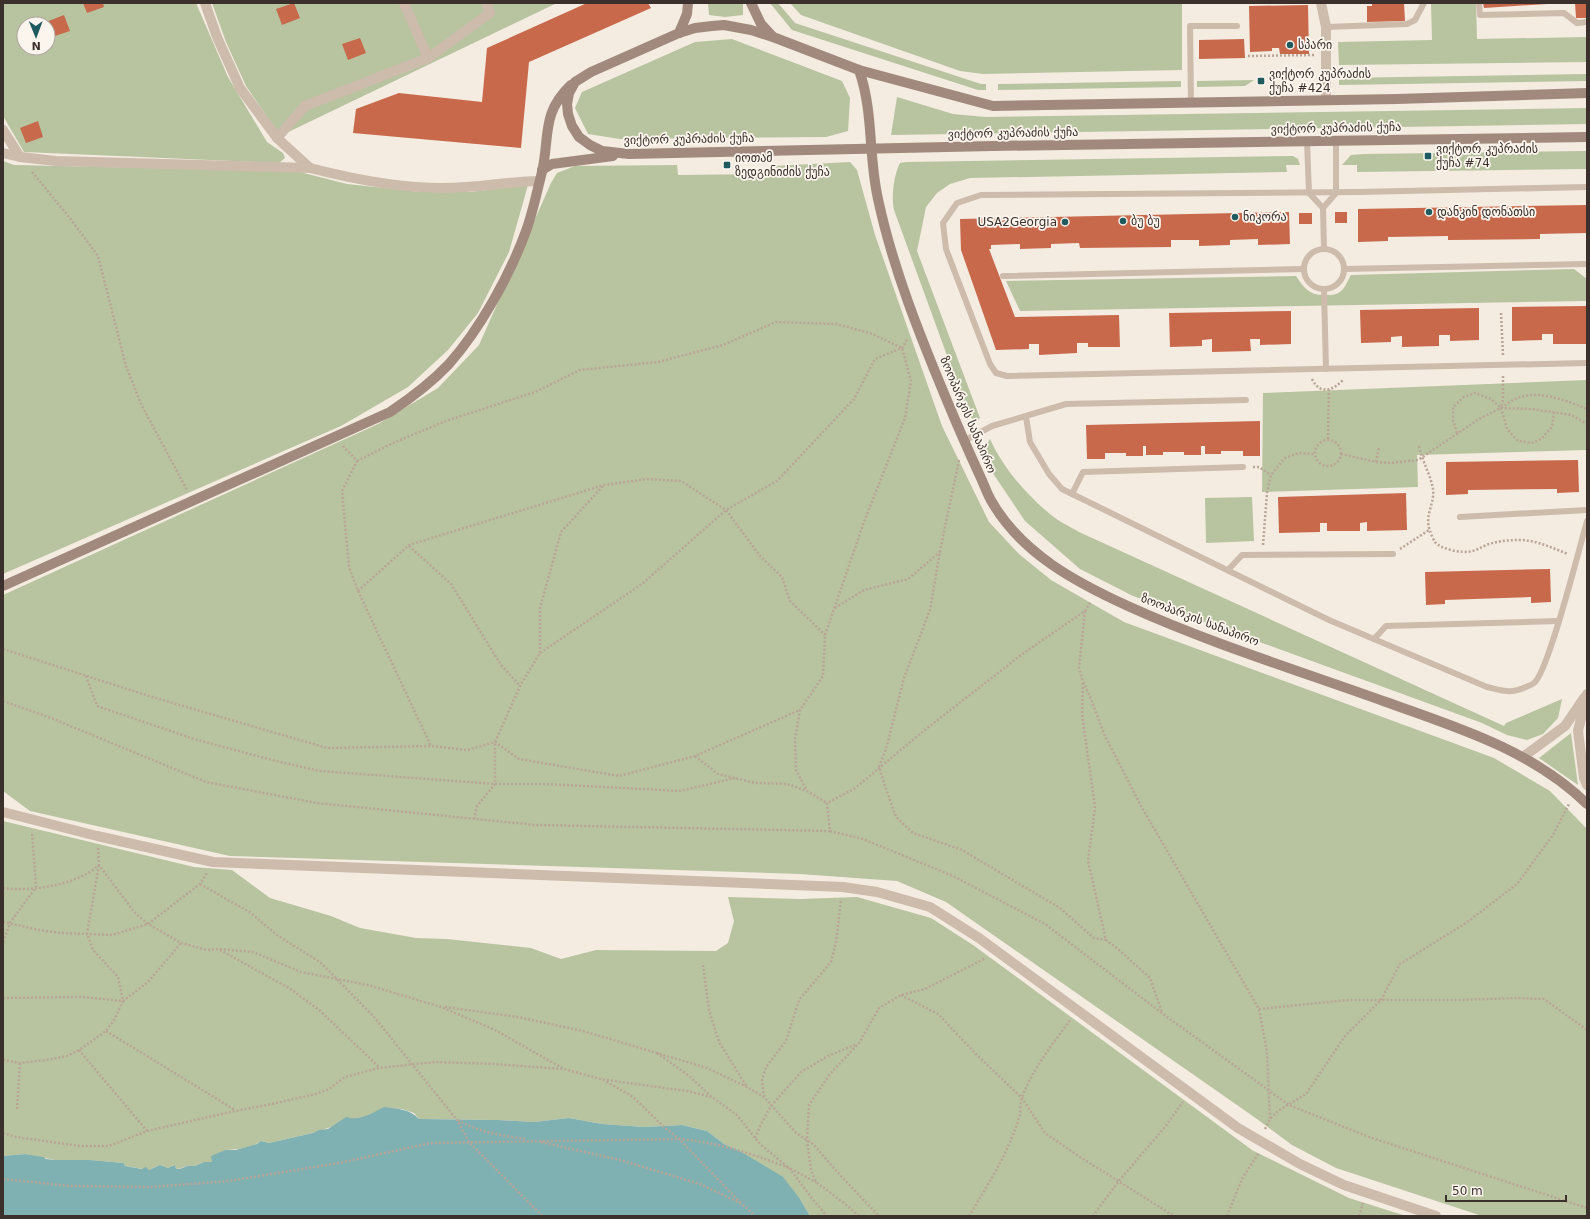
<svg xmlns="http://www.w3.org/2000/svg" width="1590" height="1219" viewBox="0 0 1590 1219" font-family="'DejaVu Sans','Noto Sans Georgian',sans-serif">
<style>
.green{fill:#b8c4a0;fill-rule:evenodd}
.water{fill:#7fb0b2}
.building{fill:#c8694b}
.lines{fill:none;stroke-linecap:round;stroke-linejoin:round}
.path{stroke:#b9a596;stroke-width:2.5;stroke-dasharray:2 2;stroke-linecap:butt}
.lane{stroke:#cdbbac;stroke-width:6}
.street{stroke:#cdbbac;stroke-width:10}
.secondary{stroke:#a18a7d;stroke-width:10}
.poi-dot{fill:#1f5a5e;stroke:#fbf5ee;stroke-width:1.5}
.labels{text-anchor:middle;stroke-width:3.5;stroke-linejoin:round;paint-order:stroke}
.poi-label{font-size:12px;fill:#3b302b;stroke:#fbf5ee;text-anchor:start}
.street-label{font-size:12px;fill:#3b302b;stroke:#fbf5ee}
</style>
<rect width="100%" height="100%" fill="#f4ebe1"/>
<g class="green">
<path d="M 3,3 L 196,3 L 228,77 L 267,142 L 283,153 L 285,158 L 279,163 L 24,152 L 3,116 ZM 24,24 L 48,24 L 48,48 L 24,48 Z"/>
<path d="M 212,3 L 557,3 L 280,136 L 246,86 L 226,42 Z"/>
<path d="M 708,3 L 743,3 L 743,15 L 725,17 L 709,15 Z"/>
<path d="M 770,3 L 778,3 L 795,23 L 981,84 L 986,84 L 986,90 L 978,90 L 792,30 Z"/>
<path d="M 790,3 L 1182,3 L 1182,70 L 983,74 L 960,71 L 801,15 Z"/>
<path d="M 1431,3 L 1476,3 L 1477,39 L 1587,37 L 1587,62 L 1339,65 L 1338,42 L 1432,40 Z"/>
<path d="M 732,39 L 842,81 L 850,98 L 848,131 L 826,137 L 620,139 L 588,134 L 575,108 L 582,92 L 695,42 Z"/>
<path d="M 1587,74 L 1587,81 L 1339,85 L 1339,78 Z"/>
<path d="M 1254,80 L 1245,86 L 1197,87 L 1197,81 Z"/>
<path d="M 1181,81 L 1181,87 L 998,90 L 998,84 Z"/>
<path d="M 897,97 L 953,114 L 986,117 L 1587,108 L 1587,124 L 891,135 Z"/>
<path d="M 1587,151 L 1587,169 L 1357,172 L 1357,165 L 1342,165 L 1351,155 L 1364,154 Z"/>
<path d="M 1293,156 L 1298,159 L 1300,165 L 1286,165 L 1287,172 L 970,178 L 950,184 L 937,193 L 926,207 L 917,251 L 980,418 L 976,421 L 969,416 L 894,210 C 891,198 894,174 900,163 L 906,162 Z"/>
<path d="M 3,161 L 14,165 L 296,171 L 347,184 L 420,192 L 470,192 L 528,185 L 509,252 L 478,313 L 448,350 L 408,387 L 341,426 L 3,574 Z"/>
<path d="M 850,162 L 857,170 L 875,235 L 942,426 L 989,522 L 1019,554 L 1051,580 L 1124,622 L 1494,758 L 1550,791 L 1587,829 L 1587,1216 L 1482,1216 L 1336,1168 L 1292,1145 L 1257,1119 L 946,902 L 897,881 L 800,874 L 230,856 L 30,811 L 3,791 L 3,595 L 378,424 L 438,388 L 479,345 L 551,183 L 557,173 L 575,166 L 677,165 L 678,175 L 773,174 L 773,166 Z"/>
<path d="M 1574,269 L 1587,279 L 1587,301 L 1020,311 L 1006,281 L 1296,276 C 1304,288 1310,296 1326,295 C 1332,295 1337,295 1341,291 C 1345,288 1348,280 1351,275 Z"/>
<path d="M 1587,380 L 1587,450 L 1417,455 L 1418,487 L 1262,492 L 1263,393 Z"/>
<path d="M 990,439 C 1002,466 1026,495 1050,514 C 1058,521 1069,526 1079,532 L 1504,726 L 1506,723 L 1562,699 L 1558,718 L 1543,734 L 1527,740 L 1507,735 L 1482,723 L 1133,596 L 1080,569 L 1025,521 L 986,463 L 983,450 Z"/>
<path d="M 1252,497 L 1254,541 L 1206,543 L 1205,498 Z"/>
<path d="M 1571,733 L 1578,785 L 1539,758 Z"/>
<path d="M 3,821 L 194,867 L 232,870 L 270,898 L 331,916 L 360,928 L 416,938 L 447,939 L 531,948 L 561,959 L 596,950 L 716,951 L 728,943 L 734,921 L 728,897 L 801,899 L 857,897 L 931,918 L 973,945 L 1252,1150 L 1349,1198 L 1406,1216 L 810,1216 L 800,1199 L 740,1151 L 724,1144 L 707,1131 L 682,1125 L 644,1127 L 602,1124 L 569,1118 L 534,1122 L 498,1120 L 419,1119 L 414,1113 L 402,1109 L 384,1108 L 367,1117 L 358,1118 L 313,1133 L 269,1143 L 261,1141 C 252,1148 237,1150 225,1150 L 212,1162 L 204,1162 L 195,1166 C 186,1164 184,1169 176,1169 L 175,1165 L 168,1168 L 160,1165 L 149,1170 L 125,1166 L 124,1163 L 90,1160 L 55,1160 L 25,1154 L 3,1156 Z"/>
</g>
<path class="water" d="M 384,1107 C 398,1109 410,1109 419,1119 L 498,1120 L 534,1122 L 569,1118 L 602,1124 L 644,1127 L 682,1125 L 707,1131 L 724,1144 L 740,1151 L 783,1177 L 800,1199 L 810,1216 L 3,1216 L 3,1156 L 25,1154 L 43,1157 L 46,1159 L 55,1160 L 90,1160 L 124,1163 L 125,1166 L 142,1169 L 146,1167 L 149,1170 L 160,1165 L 168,1168 L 175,1165 L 176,1169 C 183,1170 186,1164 195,1166 L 204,1162 L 212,1162 L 211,1156 L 225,1150 L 236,1150 L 257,1144 L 261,1141 L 269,1143 L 313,1133 L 319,1130 L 328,1129 L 346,1117 C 360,1121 371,1114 384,1107 Z"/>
<g class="building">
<path d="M 83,3 L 103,3 L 104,7 L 87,13 Z"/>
<path d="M 294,3 L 300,18 L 282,25 L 276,9 Z"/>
<path d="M 587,3 L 648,3 L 651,8 L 529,62 L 521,148 L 353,133 L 356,109 L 399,93 L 482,102 L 487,48 Z"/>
<path d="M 1372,3 L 1404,3 L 1405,21 L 1367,22 L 1367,6 L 1372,6 Z"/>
<path d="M 1483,3 L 1547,3 L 1547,4 L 1484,8 Z"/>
<path d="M 1575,3 L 1587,3 L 1587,18 L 1576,18 Z"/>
<path d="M 1308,5 L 1309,54 L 1280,54 L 1279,48 L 1272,48 L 1272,51 L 1250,52 L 1249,6 Z"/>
<path d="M 64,15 L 70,31 L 52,37 L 46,22 Z"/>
<path d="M 360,38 L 366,53 L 348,60 L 342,44 Z"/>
<path d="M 1244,39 L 1245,58 L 1199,59 L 1199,40 Z"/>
<path d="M 38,121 L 43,137 L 26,143 L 20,128 Z"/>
<path d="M 1587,205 L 1587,233 L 1540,234 L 1540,239 L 1448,240 L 1448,236 L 1388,237 L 1388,241 L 1358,242 L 1358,209 Z"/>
<path d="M 1289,212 L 1290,244 L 1258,245 L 1258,239 L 1230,240 L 1230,245 L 1199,246 L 1199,240 L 1171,240 L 1171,247 L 1080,248 L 1079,243 L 1051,244 L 1051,248 L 1020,249 L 1020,244 L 991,245 L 991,249 L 989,249 L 1015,317 L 1119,315 L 1120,347 L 1088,347 L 1088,343 L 1077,343 L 1077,353 L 1039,355 L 1039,344 L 1029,344 L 1029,349 L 996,350 L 961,250 L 960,219 Z"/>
<rect x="1335" y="212" width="12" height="11"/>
<rect x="1299" y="213" width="13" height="11"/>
<path d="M 1587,306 L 1587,344 L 1553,344 L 1553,334 L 1542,334 L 1542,340 L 1512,341 L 1512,307 Z"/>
<path d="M 1479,308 L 1479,340 L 1450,341 L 1450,335 L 1439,335 L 1439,346 L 1402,347 L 1402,336 L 1391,337 L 1391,342 L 1361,343 L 1360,310 Z"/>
<path d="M 1291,311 L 1291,344 L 1260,345 L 1260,339 L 1250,339 L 1251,351 L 1212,352 L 1212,339 L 1202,340 L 1202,346 L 1170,347 L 1169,313 Z"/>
<path d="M 1260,421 L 1260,456 L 1243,456 L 1243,451 L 1221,451 L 1221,454 L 1205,454 L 1205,446 L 1201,446 L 1201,455 L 1184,455 L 1184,452 L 1163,452 L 1163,455 L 1146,455 L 1146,446 L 1143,446 L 1143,456 L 1126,456 L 1126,453 L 1105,453 L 1105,459 L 1087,459 L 1086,425 Z"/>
<path d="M 1578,460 L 1579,492 L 1557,493 L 1557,489 L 1468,490 L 1468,494 L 1446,495 L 1446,462 Z"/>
<path d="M 1406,493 L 1407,530 L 1367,531 L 1367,522 L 1360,523 L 1360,531 L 1327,531 L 1327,523 L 1320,523 L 1320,532 L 1279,533 L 1278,497 Z"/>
<path d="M 1550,569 L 1551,602 L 1531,603 L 1531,597 L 1445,600 L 1445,604 L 1426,605 L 1425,572 Z"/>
</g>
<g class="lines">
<g class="path">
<path d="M 1248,56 L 1315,55"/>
<path d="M 32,172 L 69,217 L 98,256 L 126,366 L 141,404 L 187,490"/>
<path d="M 1501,313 L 1503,355"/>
<path d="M 1503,376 L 1503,399 L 1501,408 L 1507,429 L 1518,441 L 1532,443 L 1541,439 L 1552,427 L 1554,412"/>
<path d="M 1312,379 C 1320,396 1334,390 1344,379"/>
<path d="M 1457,433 L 1453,420 L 1453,407 L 1464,397 L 1475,393 L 1491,399 L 1501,408 C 1506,405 1510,401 1515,399 C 1537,389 1566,400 1587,409"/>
<path d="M 1328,439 L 1329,390"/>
<circle cx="1328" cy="453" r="13"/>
<path d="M 343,446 L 357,461 L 342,491 L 349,567 L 358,591 L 431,746"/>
<path d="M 1419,446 C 1422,461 1431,476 1433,489 C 1435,504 1424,515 1430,531 C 1431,534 1433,539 1435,542 C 1440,549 1463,554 1472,551 C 1478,550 1483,546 1489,544 C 1499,541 1509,540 1519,540 C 1537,540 1552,548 1568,554"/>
<path d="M 1341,454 L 1376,462 L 1390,463 L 1418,460 L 1479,419 L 1501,408 L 1532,409 L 1571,415 L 1587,424"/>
<path d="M 959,460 L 940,551 L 930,610 L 904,678 L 886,749 L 879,767 L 885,786 L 896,817 L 913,833 L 962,850 L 1060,908 L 1094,938 L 1106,940"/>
<path d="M 357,461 L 393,443 L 446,421 L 535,392 L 580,370 L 658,362 L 723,345 L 776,322 L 836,324 L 870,333 L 902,348 L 911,381 L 905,418 L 864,522 L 825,635 L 823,676 L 800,710 L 795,739 L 796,770 L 807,791"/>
<path d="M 1376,462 L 1379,447"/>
<path d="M 1253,467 L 1259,467 L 1271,475"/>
<path d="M 1263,545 L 1267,493 L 1271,475 L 1285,458 L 1299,453 L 1315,454"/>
<path d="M 409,546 L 451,584 L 501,665 L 520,686"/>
<path d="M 1400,549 L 1429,530"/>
<path d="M 358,591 L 409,545 L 604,485 L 647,479 L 681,481 L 726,510 L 760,556 L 782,577 L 790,601 L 825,635"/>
<path d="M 835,608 L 864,590 L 908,579 L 940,552"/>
<path d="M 1085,611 L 1079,668 L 1083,682 L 1090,697 L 1105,736 L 1141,806 L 1259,1009 L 1267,1052 L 1270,1119"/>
<path d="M 3,649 L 149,696 L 327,748 L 431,746 L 467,750 L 495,742 L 519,759 L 619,776 L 695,756 L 800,710"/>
<path d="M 540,653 L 540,608 L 561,532 L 604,485"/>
<path d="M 86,676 L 97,706 L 194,739 L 276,761 L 320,771 L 495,784 L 547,784 L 680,791 L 735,778"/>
<path d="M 1083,683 L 1082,714 L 1095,807 L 1088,861 L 1106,940 L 1119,950 L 1150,978 L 1162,1012"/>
<path d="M 3,701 L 51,718 L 206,782 L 317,803 L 536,825 L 830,831 L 827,803 L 854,789 L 926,729 L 1025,652 L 1085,611 L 1091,601"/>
<path d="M 695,756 L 718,774 L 755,783 L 787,784 L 807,791 L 827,803"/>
<path d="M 474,819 L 477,806 L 495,784 L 495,742 L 520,686 L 540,653 L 642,584 L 726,510 L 777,481 L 854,399 L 875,359 L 902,348 L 908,338"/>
<path d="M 830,831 L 863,839 L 953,876 L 1045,924 L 1163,1014 L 1289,1105 L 1369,1137 L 1587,1208"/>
<path d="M 98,848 L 99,865 L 135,913 L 148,924 L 181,943 L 207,950 L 219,949 L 253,952 L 301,972 L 368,985 L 441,1007 L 495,1030 L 564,1069 L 604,1080 L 633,1097 L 664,1127 L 679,1139 L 742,1204"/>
<path d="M 200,884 L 251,913 L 278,936 L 320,962 L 375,1018 L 457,1120 L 469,1142 L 542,1216"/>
<path d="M 3,888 C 31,892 78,885 99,865"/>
<path d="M 3,922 L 39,930 L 62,933 L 112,935 L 148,924 L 200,884 L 207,873"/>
<path d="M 3,942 L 10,923 L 36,887 L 32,832"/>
<path d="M 220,950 L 289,988 L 318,1009 L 379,1067"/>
<path d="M 703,965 L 709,1010 L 719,1042 L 747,1087"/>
<path d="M 901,995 L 938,1014 L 977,1055 L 1022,1098 L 1045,1133 L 1080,1157 L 1174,1216"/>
<path d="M 3,998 L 82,997 L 123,1001 L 148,982 L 181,943"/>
<path d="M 445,1007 L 518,1017 L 583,1031 L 707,1068 L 747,1087 L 764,1097 L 796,1133 L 813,1144 L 840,1175 L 879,1216"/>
<path d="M 1259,1009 L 1348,1000 L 1461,1000 L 1517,998 L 1544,999 L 1587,1030"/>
<path d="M 106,1031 L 235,1110"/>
<path d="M 79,1050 L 147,1131"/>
<path d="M 657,1053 L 688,1075 L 711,1096"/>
<path d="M 3,1060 L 20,1063 L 46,1060 L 67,1056 L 79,1050 L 106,1031 L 114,1020 L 123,1001 L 118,977 L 93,950 L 87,933 L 99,865"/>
<path d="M 607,1080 L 687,1091 L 712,1097 L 737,1115 L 760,1144 L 790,1169 L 814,1201 L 827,1216"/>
<path d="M 764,1097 L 762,1080 L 766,1067 L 786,1041 L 799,1000 L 831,962 L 836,942 L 841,900"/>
<path d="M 17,1109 L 20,1063"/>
<path d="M 458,1120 C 477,1132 504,1136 526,1139"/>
<path d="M 1265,1129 L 1270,1119 L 1278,1111 L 1306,1094 L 1345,1036 L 1381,1000 L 1400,964 L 1466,923 L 1517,884 L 1553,835 L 1569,804"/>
<path d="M 3,1133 L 16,1137 L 80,1146 L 109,1146 L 147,1131 L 235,1111 L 267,1105 L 316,1094 L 329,1089 L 345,1077 L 379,1068 L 435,1062 L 494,1064 L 562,1069"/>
<path d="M 755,1138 L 762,1122 L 771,1106 L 801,1072 L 828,1056 L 857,1044"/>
<path d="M 541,1142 L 620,1160 L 700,1184 L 742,1204 L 755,1216"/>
<path d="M 3,1179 L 70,1186 L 151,1187 L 229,1181 L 339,1163 L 431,1143 L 679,1139 C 716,1142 754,1154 789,1168 C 798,1172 807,1178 816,1182"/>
<path d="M 859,1216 L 849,1207 L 816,1182 L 811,1170 L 807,1140 L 809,1105 L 830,1074 L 859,1043 L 879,1008 L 901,995 L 925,989 L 986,958"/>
<path d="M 969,1216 C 988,1185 1008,1153 1019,1118 C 1021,1111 1020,1104 1022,1097 C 1032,1070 1054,1042 1071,1019"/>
<path d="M 1093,1216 L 1118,1182 L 1165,1127 L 1183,1102"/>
<path d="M 1227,1216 L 1242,1179 L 1258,1154"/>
<path d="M 1359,1216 L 1363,1203"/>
</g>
<g class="lane">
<path d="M 1479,3 L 1480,15 L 1564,13 L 1577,23 L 1587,22"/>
<path d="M 1326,27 L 1407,24 L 1415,20 L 1424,3"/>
<path d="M 1191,102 L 1190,26 L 1237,26"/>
<path d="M 1307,141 L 1309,193 L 1323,208"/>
<path d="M 1587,187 L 1358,192 L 981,195 L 957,203 L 943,223 L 946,249 L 990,364 L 996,373 L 1007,376 L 1587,363"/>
<circle cx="1324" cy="269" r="20"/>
<path d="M 1324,249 L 1323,208 L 1336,193 L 1336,141"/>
<path d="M 1344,269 L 1587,264"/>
<path d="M 1003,276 L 1303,269"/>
<path d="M 1324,290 L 1326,369"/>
<path d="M 1026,417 L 1030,442 L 1049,474 L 1062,489 L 1329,620 L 1487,687 C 1504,691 1510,694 1526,687 C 1528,686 1532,685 1534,683 C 1548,673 1580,546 1587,521"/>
<path d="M 964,441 L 992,426 L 1066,404 L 1246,400"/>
<path d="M 1072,494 L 1083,472 L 1243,467"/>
<path d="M 1460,517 L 1587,510"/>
<path d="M 1228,570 L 1242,555 L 1393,554"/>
<path d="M 1374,639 L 1386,626 L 1558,621"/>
</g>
<g class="street">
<path d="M 205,3 L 217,37 L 240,88 L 277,138 L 310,168"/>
<path d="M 404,3 L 428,58"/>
<path d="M 1321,3 L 1326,27 L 1326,100"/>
<path d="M 3,130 L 20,157"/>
<path d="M 277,138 L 305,106 L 428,58 L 490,13 L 486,3"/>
<path d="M 3,153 L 20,157 L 56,161 L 310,168 C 361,181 414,191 466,187 C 491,186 514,181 539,181"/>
<path d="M 1587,694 L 1578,731 L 1584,778 L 1587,785"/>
<path d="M 1523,757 L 1565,726 L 1584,698"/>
<path d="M 3,812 L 97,836 L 213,862 L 843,887 L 877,892 L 930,907 L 979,938 L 1238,1128 L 1300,1164 L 1344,1185 L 1436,1216"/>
</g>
<g class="secondary">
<path d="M 751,3 L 761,24 L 773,37"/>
<path d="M 679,33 L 687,14 L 688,3"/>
<path d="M 859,70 C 874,113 868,155 878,199 C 893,269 920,336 948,403 C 958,427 969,452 980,476 C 984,484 987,494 992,502 C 1022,554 1077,583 1130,607 C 1212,644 1300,671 1386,702 C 1456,727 1532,750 1587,804"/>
<path d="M 1587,93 L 1397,99 L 993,106 L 859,70 L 773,37 L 751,30 L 724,25 L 712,26 L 695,28 L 679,33 L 591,72 L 575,82 L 569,93 L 567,104 L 568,114 L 572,126 L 579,137 L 590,145 L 602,151 L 629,154 L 993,146 L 1587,137"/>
<path d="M 542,170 L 552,164 L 613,156"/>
<path d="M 3,586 L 390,412 C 411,398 431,383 449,364 C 480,329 510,275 526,231 C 533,212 537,191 542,172 C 550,137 541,113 571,85"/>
</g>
</g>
<g class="poi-dot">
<circle cx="1290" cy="45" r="4"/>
<rect x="1257" y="77" width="8" height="8" rx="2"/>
<rect x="1424" y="152" width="8" height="8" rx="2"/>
<rect x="723" y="161" width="8" height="8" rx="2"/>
<circle cx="1429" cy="212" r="4"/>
<circle cx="1235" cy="217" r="4"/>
<circle cx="1123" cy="221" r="4"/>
<circle cx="1065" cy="222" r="4"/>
</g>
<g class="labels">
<g class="poi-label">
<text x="1298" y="49">სპარი</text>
<text x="1269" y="78">ვიქტორ კუპრაძის<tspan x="1269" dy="14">ქუჩა #424</tspan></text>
<text x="1436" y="153">ვიქტორ კუპრაძის<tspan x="1436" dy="14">ქუჩა #74</tspan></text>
<text x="735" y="162">იოთამ<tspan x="735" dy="14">ზედგინიძის ქუჩა</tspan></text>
<text x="1437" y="216">დანკინ დონათსი</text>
<text x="1243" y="221">ნიკორა</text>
<text x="1131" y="225">ბუ ბუ</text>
<text x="1057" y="226" text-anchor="end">USA2Georgia</text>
</g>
<g class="street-label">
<text transform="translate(1336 128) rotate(-1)" y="4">ვიქტორ კუპრაძის ქუჩა</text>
<text transform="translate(1013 133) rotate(-1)" y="4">ვიქტორ კუპრაძის ქუჩა</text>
<text transform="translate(689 139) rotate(-1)" y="4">ვიქტორ კუპრაძის ქუჩა</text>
<text transform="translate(968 415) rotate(67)" y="4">ზოოპარკის სანაპირო</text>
<text transform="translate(1200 620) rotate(21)" y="4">ზოოპარკის სანაპირო</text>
</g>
</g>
<rect width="1590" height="1219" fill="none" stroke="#3b302b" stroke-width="8"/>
<g transform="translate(36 36) rotate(179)"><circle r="19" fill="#fbf5ee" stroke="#aea6a0"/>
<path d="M0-3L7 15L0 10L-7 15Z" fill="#1f5a5e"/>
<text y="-6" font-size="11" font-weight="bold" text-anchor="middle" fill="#3b302b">N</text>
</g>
<path d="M1446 1195v6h120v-6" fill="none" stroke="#3b302b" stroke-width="2"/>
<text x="1452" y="1195" font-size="12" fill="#3b302b" stroke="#fbf5ee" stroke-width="3" paint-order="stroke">50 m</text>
</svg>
